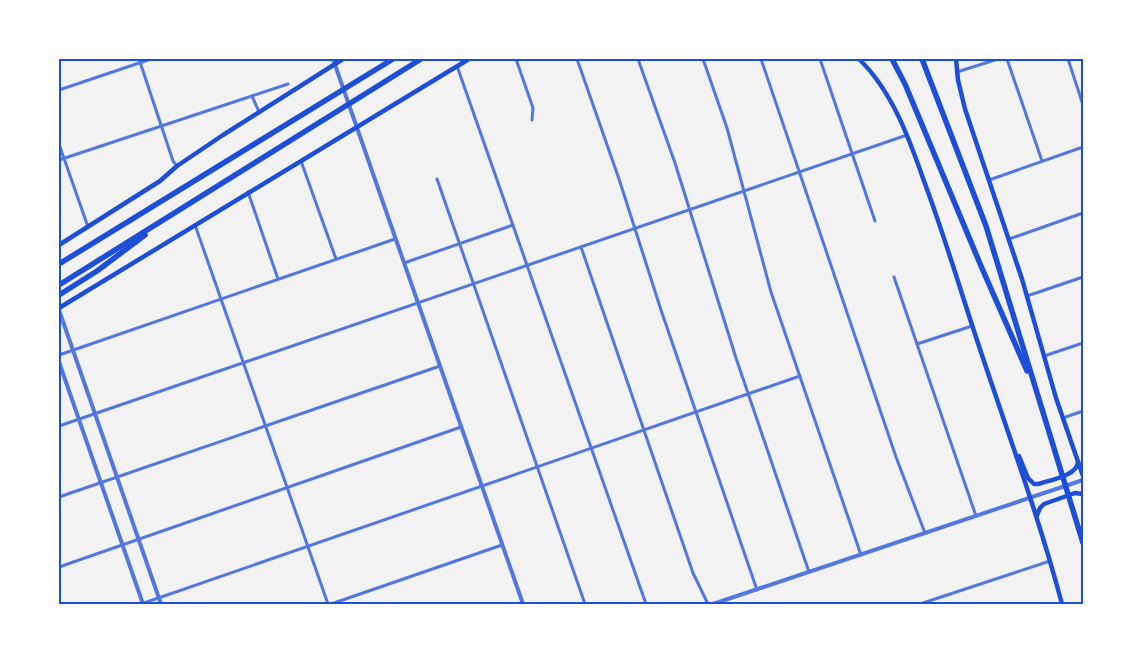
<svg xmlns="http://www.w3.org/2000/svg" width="1142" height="663" viewBox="0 0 1142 663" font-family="'Exo 2',sans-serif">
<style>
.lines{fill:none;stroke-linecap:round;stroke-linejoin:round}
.minor{stroke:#5277de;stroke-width:3}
.tertiary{stroke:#5277de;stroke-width:4}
.secondary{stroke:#1d4ed8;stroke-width:4.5}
.motorway{stroke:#1d4ed8;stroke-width:5.5}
.neatline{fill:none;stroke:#1d4ed8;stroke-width:2}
</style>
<rect width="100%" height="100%" fill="#f2f2f2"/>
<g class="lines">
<g class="minor">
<path d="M 139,59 L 173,161 L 177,166"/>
<path d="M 516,59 L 533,108 L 532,120"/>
<path d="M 577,59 L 619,179 L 661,310 L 757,590"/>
<path d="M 638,59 L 675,163 L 736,358 L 809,572"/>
<path d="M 703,59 L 727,128 L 771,292 L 861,555"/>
<path d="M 761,59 L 896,457 L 925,533"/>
<path d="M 820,59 L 875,221"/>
<path d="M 1007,59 L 1042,161"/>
<path d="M 1068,59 L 1083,105"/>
<path d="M 457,66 L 646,604"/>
<path d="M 957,72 L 998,59"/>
<path d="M 59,90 L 151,59"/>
<path d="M 252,96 L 259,112"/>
<path d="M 59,144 L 88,227"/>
<path d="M 59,160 L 288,84"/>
<path d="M 301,161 L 336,259"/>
<path d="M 437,179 L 585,604"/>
<path d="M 989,180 L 1083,147"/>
<path d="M 248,192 L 278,279"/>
<path d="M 195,225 L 328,604"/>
<path d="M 1009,239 L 1083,213"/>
<path d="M 581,247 L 693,573 L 708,604"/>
<path d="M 404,263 L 513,225"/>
<path d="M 894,277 L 976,516"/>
<path d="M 1027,296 L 1083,277"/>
<path d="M 917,344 L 972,326"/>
<path d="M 59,355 L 395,239"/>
<path d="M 1044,356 L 1083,343"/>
<path d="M 1063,418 L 1083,411"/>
<path d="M 59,426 L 907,135"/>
<path d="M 59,497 L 440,366"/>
<path d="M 59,567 L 461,427"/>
<path d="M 141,604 L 800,376"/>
<path d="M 331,604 L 502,545"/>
<path d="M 920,604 L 1050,561"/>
</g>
<g class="tertiary">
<path d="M 333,59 L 523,604"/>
<path d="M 59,310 L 161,604"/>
<path d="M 59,362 L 143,604"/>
<path d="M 713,604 L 1083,480"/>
</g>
<g class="secondary">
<path d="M 859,59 C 892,91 909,138 924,181 C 942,229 957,279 973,328 C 1003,420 1037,510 1062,604"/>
<path d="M 956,59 L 958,80 L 965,109 L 1022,279 L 1056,398 L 1083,476"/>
<path d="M 59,245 L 160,181 L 177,166 L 223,135 L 343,59"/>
<path d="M 59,308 L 469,59"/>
<path d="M 1019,456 L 1028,478 L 1034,484 L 1038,484 C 1050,480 1077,476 1078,462"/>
<path d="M 1037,515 L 1040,508 L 1044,504 L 1075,493 L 1083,494"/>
</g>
<g class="motorway">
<path d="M 892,59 L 905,84 L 981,266 L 1027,371"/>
<path d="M 922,59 L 986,226 L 1083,543"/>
<path d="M 59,264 L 393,59"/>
<path d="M 59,285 L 421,59"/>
<path d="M 59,295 L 97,271 L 145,235"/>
</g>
</g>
<rect width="1142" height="663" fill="none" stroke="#ffffff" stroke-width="120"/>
<rect x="60" y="60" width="1022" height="543" class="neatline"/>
</svg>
